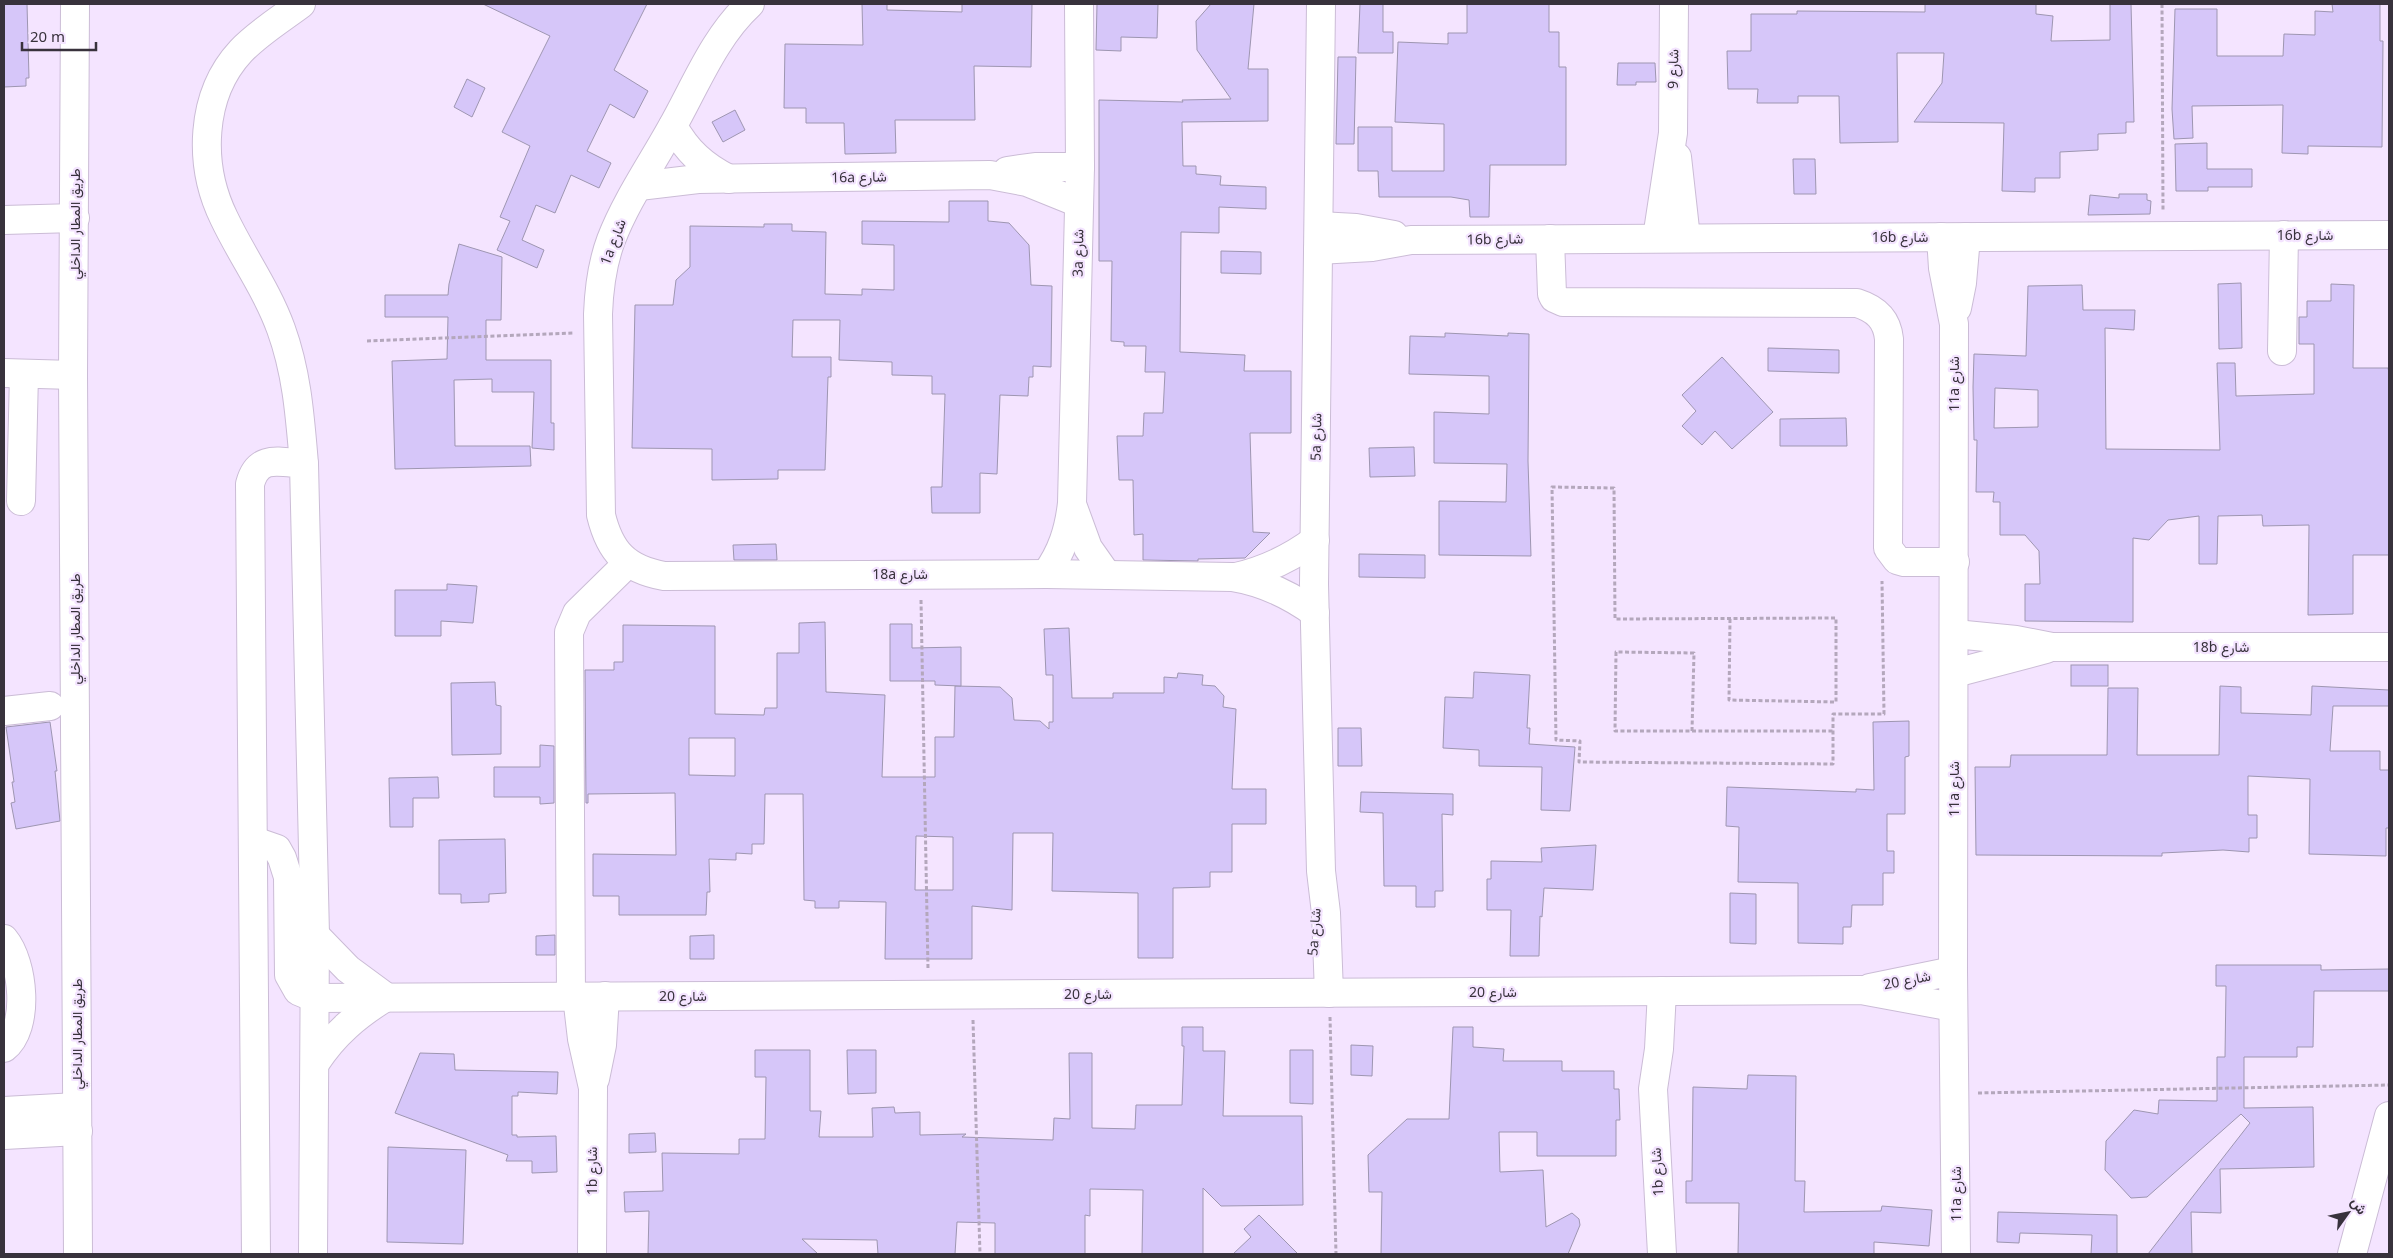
<svg xmlns="http://www.w3.org/2000/svg" width="2393" height="1258" viewBox="0 0 2393 1258" font-family="'Noto Sans',Vazirmatn,sans-serif">
<style>
.building{fill:#d6c6f9;stroke:#9e96b1;fill-rule:evenodd}
.lines{fill:none;stroke-linecap:round;stroke-linejoin:round}
.minor-casing{stroke:#cbbcd6;stroke-width:30}
.major-casing{stroke:#cbbcd6;stroke-width:30}
.path{stroke:#b4a7bc;stroke-width:3;stroke-dasharray:4 2.5;stroke-linecap:butt}
.minor{stroke:#fff;stroke-width:28}
.major{stroke:#fff;stroke-width:28}
.labels{text-anchor:middle;stroke-width:4.5;stroke-linejoin:round;paint-order:stroke}
.street-label{font-size:14px;fill:#38323c;stroke:#f4e4ff}
</style>
<rect width="100%" height="100%" fill="#f4e4ff"/>
<g class="building">
<path d="M 4,4 L 27,4 L 29,78 L 26,78 L 26,86 L 4,87 Z"/>
<path d="M 483,4 L 647,4 L 614,70 L 648,91 L 634,118 L 610,104 L 587,151 L 611,163 L 599,188 L 571,175 L 555,213 L 536,205 L 522,240 L 544,250 L 537,268 L 497,250 L 510,221 L 500,217 L 530,146 L 502,132 L 550,36 Z"/>
<path d="M 862,4 L 887,4 L 887,10 L 962,12 L 962,4 L 1032,4 L 1031,67 L 974,66 L 975,120 L 895,120 L 896,153 L 845,154 L 844,123 L 806,123 L 806,108 L 784,108 L 785,44 L 863,45 Z"/>
<path d="M 1097,4 L 1158,4 L 1157,38 L 1121,37 L 1121,51 L 1096,50 Z"/>
<path d="M 1211,4 L 1254,4 L 1248,69 L 1268,69 L 1268,121 L 1182,122 L 1183,166 L 1196,166 L 1196,174 L 1221,176 L 1220,185 L 1266,187 L 1266,209 L 1219,207 L 1219,233 L 1181,232 L 1180,352 L 1245,355 L 1244,371 L 1291,371 L 1291,433 L 1250,433 L 1253,532 L 1270,533 L 1245,558 L 1198,559 L 1198,561 L 1143,560 L 1143,534 L 1134,535 L 1133,480 L 1119,480 L 1117,436 L 1143,436 L 1144,413 L 1163,413 L 1165,372 L 1145,372 L 1146,346 L 1124,346 L 1124,342 L 1111,341 L 1112,261 L 1099,261 L 1099,100 L 1183,102 L 1182,100 L 1231,99 L 1197,50 L 1196,21 Z"/>
<path d="M 1360,4 L 1383,4 L 1383,32 L 1393,32 L 1393,53 L 1358,53 Z"/>
<path d="M 1467,4 L 1549,4 L 1549,32 L 1559,32 L 1559,67 L 1566,67 L 1566,165 L 1490,165 L 1489,217 L 1470,217 L 1469,200 L 1451,197 L 1379,197 L 1378,171 L 1358,171 L 1358,127 L 1392,127 L 1392,171 L 1444,171 L 1444,124 L 1395,122 L 1398,42 L 1448,44 L 1448,33 L 1467,33 Z"/>
<path d="M 1925,4 L 2036,4 L 2036,14 L 2053,16 L 2051,41 L 2110,40 L 2110,4 L 2131,4 L 2134,122 L 2126,122 L 2126,133 L 2098,134 L 2098,150 L 2060,152 L 2060,178 L 2035,178 L 2035,192 L 2002,191 L 2004,123 L 1914,122 L 1942,83 L 1944,53 L 1897,53 L 1898,142 L 1840,143 L 1839,96 L 1798,96 L 1798,103 L 1757,103 L 1758,89 L 1728,89 L 1727,51 L 1751,51 L 1751,14 L 1797,14 L 1797,11 L 1925,12 Z"/>
<path d="M 2332,4 L 2380,4 L 2380,41 L 2383,41 L 2382,147 L 2308,146 L 2308,154 L 2282,153 L 2283,105 L 2192,106 L 2193,138 L 2174,139 L 2172,109 L 2175,9 L 2217,9 L 2217,56 L 2283,56 L 2284,34 L 2315,35 L 2315,11 L 2333,12 Z"/>
<path d="M 1338,57 L 1356,57 L 1354,144 L 1336,144 Z"/>
<path d="M 1618,63 L 1655,63 L 1656,82 L 1636,82 L 1636,85 L 1617,85 Z"/>
<path d="M 467,79 L 485,88 L 472,117 L 454,107 Z"/>
<path d="M 735,110 L 745,130 L 723,142 L 712,122 Z"/>
<path d="M 2207,143 L 2207,169 L 2252,169 L 2252,187 L 2208,187 L 2208,191 L 2176,191 L 2175,144 Z"/>
<path d="M 1793,159 L 1815,159 L 1816,194 L 1794,194 Z"/>
<path d="M 2119,194 L 2147,194 L 2147,200 L 2151,201 L 2150,214 L 2088,215 L 2090,195 L 2119,198 Z"/>
<path d="M 949,201 L 988,201 L 988,221 L 1009,223 L 1029,245 L 1031,285 L 1052,286 L 1051,367 L 1033,366 L 1033,377 L 1029,377 L 1028,396 L 1000,395 L 997,474 L 980,473 L 980,513 L 932,513 L 931,487 L 942,487 L 945,394 L 932,394 L 932,376 L 892,375 L 892,362 L 839,360 L 840,320 L 793,320 L 792,357 L 831,357 L 831,377 L 828,377 L 825,470 L 778,470 L 778,479 L 712,480 L 712,449 L 632,448 L 635,305 L 673,305 L 676,280 L 690,267 L 690,226 L 764,227 L 764,224 L 792,224 L 792,231 L 826,232 L 825,294 L 862,295 L 862,289 L 894,290 L 894,245 L 862,244 L 862,221 L 949,222 Z"/>
<path d="M 459,244 L 502,257 L 501,320 L 486,320 L 486,360 L 551,360 L 551,423 L 554,423 L 554,450 L 532,448 L 534,392 L 492,392 L 492,379 L 454,380 L 455,446 L 530,446 L 531,466 L 395,469 L 392,361 L 447,359 L 448,317 L 385,317 L 385,295 L 448,295 L 449,284 Z"/>
<path d="M 1221,251 L 1261,252 L 1261,274 L 1221,273 Z"/>
<path d="M 2241,283 L 2242,348 L 2219,349 L 2218,284 Z"/>
<path d="M 2331,284 L 2354,285 L 2353,368 L 2388,368 L 2389,373 L 2389,555 L 2353,555 L 2353,614 L 2308,615 L 2309,525 L 2263,526 L 2262,515 L 2218,516 L 2217,564 L 2199,564 L 2199,516 L 2168,520 L 2149,540 L 2133,538 L 2133,622 L 2025,621 L 2025,584 L 2040,584 L 2039,551 L 2025,535 L 2000,535 L 2000,502 L 1993,502 L 1994,492 L 1976,492 L 1977,440 L 1974,440 L 1973,387 L 1974,354 L 2026,356 L 2028,286 L 2082,285 L 2083,310 L 2135,310 L 2134,330 L 2105,328 L 2106,449 L 2220,450 L 2217,363 L 2235,363 L 2236,396 L 2314,394 L 2314,344 L 2299,344 L 2299,317 L 2307,317 L 2307,301 L 2331,301 ZM 1995,388 L 2038,390 L 2038,427 L 1994,428 Z"/>
<path d="M 1445,333 L 1508,336 L 1508,333 L 1529,334 L 1528,461 L 1531,556 L 1439,555 L 1439,501 L 1506,502 L 1507,464 L 1434,463 L 1434,412 L 1489,414 L 1489,376 L 1409,374 L 1410,336 L 1445,337 Z"/>
<path d="M 1768,348 L 1839,350 L 1839,373 L 1768,371 Z"/>
<path d="M 1722,357 L 1773,412 L 1732,449 L 1715,431 L 1702,445 L 1682,426 L 1696,411 L 1682,395 Z"/>
<path d="M 1846,418 L 1847,446 L 1780,446 L 1780,419 Z"/>
<path d="M 1414,447 L 1415,476 L 1370,477 L 1369,448 Z"/>
<path d="M 776,544 L 777,560 L 734,560 L 733,545 Z"/>
<path d="M 1359,554 L 1425,555 L 1425,578 L 1359,577 Z"/>
<path d="M 447,584 L 477,586 L 473,623 L 441,621 L 441,636 L 395,636 L 395,590 L 447,590 Z"/>
<path d="M 825,622 L 826,692 L 885,695 L 882,777 L 935,777 L 935,737 L 954,737 L 955,686 L 1000,687 L 1012,698 L 1014,720 L 1040,721 L 1049,729 L 1049,722 L 1053,722 L 1053,675 L 1046,675 L 1044,629 L 1069,628 L 1072,698 L 1113,698 L 1113,693 L 1164,693 L 1164,677 L 1177,678 L 1178,673 L 1203,675 L 1202,685 L 1215,686 L 1224,696 L 1223,707 L 1236,709 L 1232,789 L 1266,789 L 1266,824 L 1232,824 L 1232,872 L 1210,872 L 1210,887 L 1173,888 L 1173,958 L 1138,958 L 1138,893 L 1052,891 L 1053,833 L 1013,833 L 1012,910 L 972,906 L 972,959 L 885,959 L 886,902 L 839,901 L 839,908 L 815,908 L 815,901 L 804,900 L 803,794 L 765,794 L 764,844 L 752,844 L 752,854 L 736,853 L 736,860 L 709,859 L 710,892 L 707,892 L 706,915 L 619,915 L 619,896 L 593,896 L 593,854 L 676,855 L 675,793 L 588,794 L 588,803 L 586,803 L 585,670 L 614,670 L 614,662 L 623,662 L 623,625 L 715,626 L 715,714 L 764,715 L 765,708 L 777,708 L 777,653 L 799,653 L 799,623 ZM 689,738 L 735,738 L 735,776 L 689,775 ZM 916,836 L 953,837 L 953,890 L 915,890 Z"/>
<path d="M 890,624 L 912,624 L 912,648 L 961,647 L 961,686 L 935,685 L 935,681 L 890,681 Z"/>
<rect x="2071" y="665" width="37" height="21"/>
<path d="M 1474,672 L 1530,675 L 1527,728 L 1530,728 L 1529,744 L 1575,747 L 1570,811 L 1541,810 L 1542,767 L 1479,766 L 1479,750 L 1443,748 L 1445,697 L 1473,698 Z"/>
<path d="M 495,682 L 496,705 L 501,706 L 501,754 L 452,755 L 451,683 Z"/>
<path d="M 2220,686 L 2241,687 L 2241,713 L 2311,715 L 2312,686 L 2389,690 L 2389,706 L 2333,706 L 2330,751 L 2380,751 L 2380,770 L 2389,770 L 2389,828 L 2386,828 L 2386,856 L 2309,854 L 2310,779 L 2248,776 L 2248,815 L 2257,815 L 2257,838 L 2249,838 L 2249,852 L 2223,850 L 2162,853 L 2162,856 L 1976,855 L 1975,767 L 2010,767 L 2011,755 L 2107,755 L 2108,688 L 2138,688 L 2137,755 L 2219,755 Z"/>
<path d="M 1909,721 L 1909,756 L 1905,757 L 1905,814 L 1887,814 L 1887,851 L 1894,851 L 1894,873 L 1883,873 L 1883,905 L 1852,905 L 1851,927 L 1843,927 L 1843,944 L 1798,943 L 1798,883 L 1738,882 L 1739,827 L 1726,826 L 1727,787 L 1856,792 L 1856,789 L 1874,790 L 1873,722 Z"/>
<path d="M 50,722 L 57,771 L 55,771 L 60,821 L 16,829 L 11,803 L 15,802 L 12,782 L 14,782 L 6,727 Z"/>
<path d="M 1338,728 L 1361,728 L 1362,766 L 1338,766 Z"/>
<path d="M 540,745 L 554,746 L 554,803 L 540,804 L 540,797 L 494,797 L 494,767 L 540,767 Z"/>
<path d="M 438,777 L 439,798 L 413,798 L 413,827 L 390,827 L 389,778 Z"/>
<path d="M 1361,792 L 1453,794 L 1453,815 L 1442,814 L 1443,891 L 1435,891 L 1435,907 L 1416,907 L 1416,886 L 1384,886 L 1383,813 L 1360,812 Z"/>
<path d="M 505,839 L 506,893 L 489,894 L 489,902 L 461,903 L 461,894 L 439,894 L 439,840 Z"/>
<path d="M 1596,845 L 1593,890 L 1544,888 L 1542,917 L 1540,916 L 1539,956 L 1510,956 L 1511,910 L 1487,910 L 1487,879 L 1491,879 L 1491,861 L 1542,862 L 1541,848 Z"/>
<path d="M 1730,893 L 1756,894 L 1756,944 L 1730,943 Z"/>
<path d="M 555,935 L 555,955 L 536,955 L 536,936 Z"/>
<path d="M 714,935 L 714,959 L 690,959 L 690,936 Z"/>
<path d="M 2216,965 L 2321,965 L 2321,970 L 2389,969 L 2389,991 L 2314,991 L 2313,1047 L 2297,1047 L 2297,1057 L 2244,1057 L 2244,1108 L 2313,1107 L 2314,1167 L 2220,1169 L 2221,1213 L 2191,1212 L 2192,1254 L 2148,1254 L 2250,1123 L 2241,1114 L 2147,1197 L 2131,1198 L 2105,1170 L 2106,1141 L 2134,1110 L 2158,1114 L 2159,1100 L 2217,1101 L 2217,1057 L 2225,1057 L 2226,986 L 2216,986 Z"/>
<path d="M 1182,1027 L 1203,1027 L 1203,1051 L 1225,1051 L 1223,1116 L 1302,1116 L 1303,1205 L 1221,1206 L 1203,1188 L 1203,1254 L 1142,1254 L 1143,1190 L 1090,1189 L 1090,1216 L 1085,1215 L 1085,1254 L 995,1254 L 995,1223 L 957,1222 L 955,1254 L 878,1254 L 877,1240 L 802,1239 L 818,1254 L 648,1254 L 649,1211 L 625,1212 L 624,1192 L 663,1191 L 662,1153 L 739,1154 L 739,1139 L 765,1139 L 766,1077 L 755,1077 L 755,1050 L 810,1050 L 810,1111 L 821,1111 L 819,1137 L 873,1137 L 872,1108 L 894,1107 L 895,1113 L 920,1112 L 920,1135 L 966,1134 L 962,1137 L 1053,1140 L 1054,1118 L 1070,1119 L 1069,1053 L 1092,1053 L 1092,1128 L 1135,1129 L 1136,1105 L 1182,1105 L 1184,1046 L 1182,1046 Z"/>
<path d="M 1453,1027 L 1473,1027 L 1473,1047 L 1504,1049 L 1503,1061 L 1562,1061 L 1562,1071 L 1614,1071 L 1614,1089 L 1619,1089 L 1620,1120 L 1616,1120 L 1616,1156 L 1537,1156 L 1537,1132 L 1499,1132 L 1500,1172 L 1543,1170 L 1546,1227 L 1572,1213 L 1579,1219 L 1580,1225 L 1568,1254 L 1381,1254 L 1382,1192 L 1369,1192 L 1368,1155 L 1407,1119 L 1449,1119 Z"/>
<path d="M 1351,1045 L 1373,1046 L 1372,1076 L 1351,1075 Z"/>
<path d="M 847,1050 L 876,1050 L 876,1093 L 848,1094 Z"/>
<path d="M 1290,1050 L 1313,1050 L 1313,1104 L 1290,1103 Z"/>
<path d="M 420,1053 L 454,1054 L 455,1070 L 558,1072 L 557,1094 L 518,1092 L 518,1096 L 512,1096 L 512,1135 L 517,1135 L 517,1137 L 556,1136 L 557,1172 L 532,1173 L 532,1161 L 506,1161 L 508,1155 L 395,1113 Z"/>
<path d="M 1748,1075 L 1796,1076 L 1795,1181 L 1805,1181 L 1804,1212 L 1881,1211 L 1882,1206 L 1932,1210 L 1929,1246 L 1874,1242 L 1874,1254 L 1738,1254 L 1739,1203 L 1686,1203 L 1686,1181 L 1692,1181 L 1693,1087 L 1747,1089 Z"/>
<path d="M 655,1133 L 656,1152 L 629,1153 L 629,1134 Z"/>
<path d="M 388,1147 L 466,1150 L 463,1244 L 387,1242 Z"/>
<path d="M 1998,1212 L 2117,1215 L 2117,1254 L 2091,1254 L 2092,1235 L 2020,1233 L 2019,1243 L 1997,1242 Z"/>
<path d="M 1259,1215 L 1298,1254 L 1233,1254 L 1251,1237 L 1244,1229 Z"/>
</g>
<g class="lines">
<g class="minor-casing">
<g id="minor">
<path d="M 75,4 L 73,375 L 78,1254"/>
<path d="M 750,4 C 714,37 695,87 671,129 C 651,165 626,201 611,240 C 602,264 599,288 598,314 L 601,515 C 610,552 626,569 664,576 L 1046,574 L 1232,577 C 1263,582 1289,594 1315,613"/>
<path d="M 1321,4 L 1314,584 L 1321,871 L 1326,913 L 1329,993"/>
<path d="M 673,126 C 687,151 703,166 729,179"/>
<path d="M 1677,157 L 1686,238"/>
<path d="M 1007,171 L 1035,167 L 1080,167"/>
<path d="M 639,186 L 698,179 L 990,175 L 1027,182 L 1079,203"/>
<path d="M 4,220 L 75,218"/>
<path d="M 1319,226 L 1356,228 L 1394,235"/>
<path d="M 1941,237 L 1943,268 L 1954,324 L 1953,971 L 1956,1254"/>
<path d="M 1657,238 L 1673,133 L 1674,4"/>
<path d="M 1550,239 L 1552,294 L 1554,298 L 1563,302 L 1857,303 C 1876,309 1887,319 1889,339 L 1888,548 L 1897,560 L 1904,562 L 1955,562"/>
<path d="M 1318,250 L 1372,247 L 1411,240 L 2389,235"/>
<path d="M 1957,308 L 1962,283 L 1966,237"/>
<path d="M 2282,351 L 2284,235"/>
<path d="M 4,373 L 73,375"/>
<path d="M 21,501 L 24,374"/>
<path d="M 1073,507 L 1088,548 L 1107,575"/>
<path d="M 1046,574 C 1062,552 1069,530 1072,503 L 1080,167 L 1079,4"/>
<path d="M 1236,577 C 1266,570 1291,558 1315,540"/>
<path d="M 1955,634 L 2016,640 L 2052,647 L 2389,647"/>
<path d="M 1955,673 L 2046,649"/>
<path d="M 4,711 L 50,706"/>
<path d="M 254,841 L 277,849 L 282,858 L 288,877 L 289,975 L 298,991 L 315,998 L 1861,990 L 1953,1007"/>
<path d="M 315,935 L 348,969 L 386,997"/>
<path d="M 4,939 C 24,963 30,1028 4,1048"/>
<path d="M 1870,988 L 1953,971"/>
<path d="M 571,996 L 569,632 L 577,613 L 628,563"/>
<path d="M 577,996 L 582,1039 L 593,1088 L 592,1254"/>
<path d="M 316,1062 C 334,1034 357,1015 386,997"/>
<path d="M 595,1079 L 602,1045 L 605,996"/>
<path d="M 4,1111 L 77,1107"/>
<path d="M 4,1135 L 78,1131"/>
<path d="M 256,1254 L 250,484 C 258,454 279,462 304,464 L 315,935 L 313,1254"/>
<path d="M 1662,1254 L 1653,1089 L 1659,1049 L 1662,991"/>
<path d="M 2352,1254 L 2389,1116"/>
</g>
</g>
<g class="major-casing">
<path id="major" d="M 301,4 C 281,19 258,33 241,51 C 200,95 198,165 224,218 C 242,256 267,290 281,329 C 297,373 300,417 304,464"/>
</g>
<g class="path">
<path d="M 2162,4 L 2163,210"/>
<path d="M 367,341 L 573,333"/>
<path d="M 921,600 L 928,969"/>
<path d="M 1730,619 L 1729,700 L 1836,702 L 1836,618 L 1615,619 L 1614,488 L 1552,487 L 1556,740 L 1580,741 L 1579,762 L 1833,764 L 1833,714 L 1884,714 L 1882,581"/>
<path d="M 1692,731 L 1694,653 L 1616,652 L 1615,731 L 1833,731"/>
<path d="M 1330,1017 L 1336,1254"/>
<path d="M 973,1020 L 980,1254"/>
<path d="M 1978,1093 L 2389,1085"/>
</g>
<use href="#minor" class="minor"/>
<use href="#major" class="major"/>
</g>
<g class="labels">
<g class="street-label">
<text transform="translate(1673 69) rotate(-89)" y="5">شارع 9</text>
<text transform="translate(859 177) rotate(-1)" y="5">16a شارع</text>
<text transform="translate(75 224) rotate(-90)" y="5">طريق المطار الداخلي</text>
<text x="2305" y="240">16b شارع</text>
<text x="1900" y="242">16b شارع</text>
<text transform="translate(1495 239) rotate(-1)" y="5">16b شارع</text>
<text transform="translate(613 242) rotate(-69)" y="5">1a شارع</text>
<text transform="translate(1078 253) rotate(-89)" y="5">3a شارع</text>
<text transform="translate(1954 384) rotate(-90)" y="5">11a شارع</text>
<text transform="translate(1316 437) rotate(-89)" y="5">5a شارع</text>
<text x="900" y="579">18a شارع</text>
<text transform="translate(75 629) rotate(-90)" y="5">طريق المطار الداخلي</text>
<text x="2221" y="652">18b شارع</text>
<text transform="translate(1954 789) rotate(-90)" y="5">11a شارع</text>
<text transform="translate(1314 932) rotate(-86)" y="5">5a شارع</text>
<text transform="translate(1907 980) rotate(-11)" y="5">شارع 20</text>
<text x="1493" y="997">شارع 20</text>
<text x="1088" y="999">شارع 20</text>
<text x="683" y="1001">شارع 20</text>
<text transform="translate(77 1034) rotate(-90)" y="5">طريق المطار الداخلي</text>
<text transform="translate(592 1171) rotate(-90)" y="5">1b شارع</text>
<text transform="translate(1657 1172) rotate(-93)" y="5">1b شارع</text>
<text transform="translate(1956 1194) rotate(-90)" y="5">11a شارع</text>
</g>
</g>
<rect width="2393" height="1258" fill="none" stroke="#38323c" stroke-width="10"/>
<g transform="translate(2348 1213) rotate(57)" stroke="#f4e4ff" stroke-width="4" paint-order="stroke">
<path d="M0-4L9 19L0 12L-9 19Z" fill="#38323c"/>
<text y="-8" font-size="14" font-weight="bold" text-anchor="middle" fill="#38323c">ش</text>
</g>
<path d="M22 42v8h74v-8" fill="none" stroke="#38323c" stroke-width="2.5"/>
<text x="30" y="42" font-size="15" fill="#38323c" stroke="#f4e4ff" stroke-width="4" paint-order="stroke">20 m</text>
</svg>
